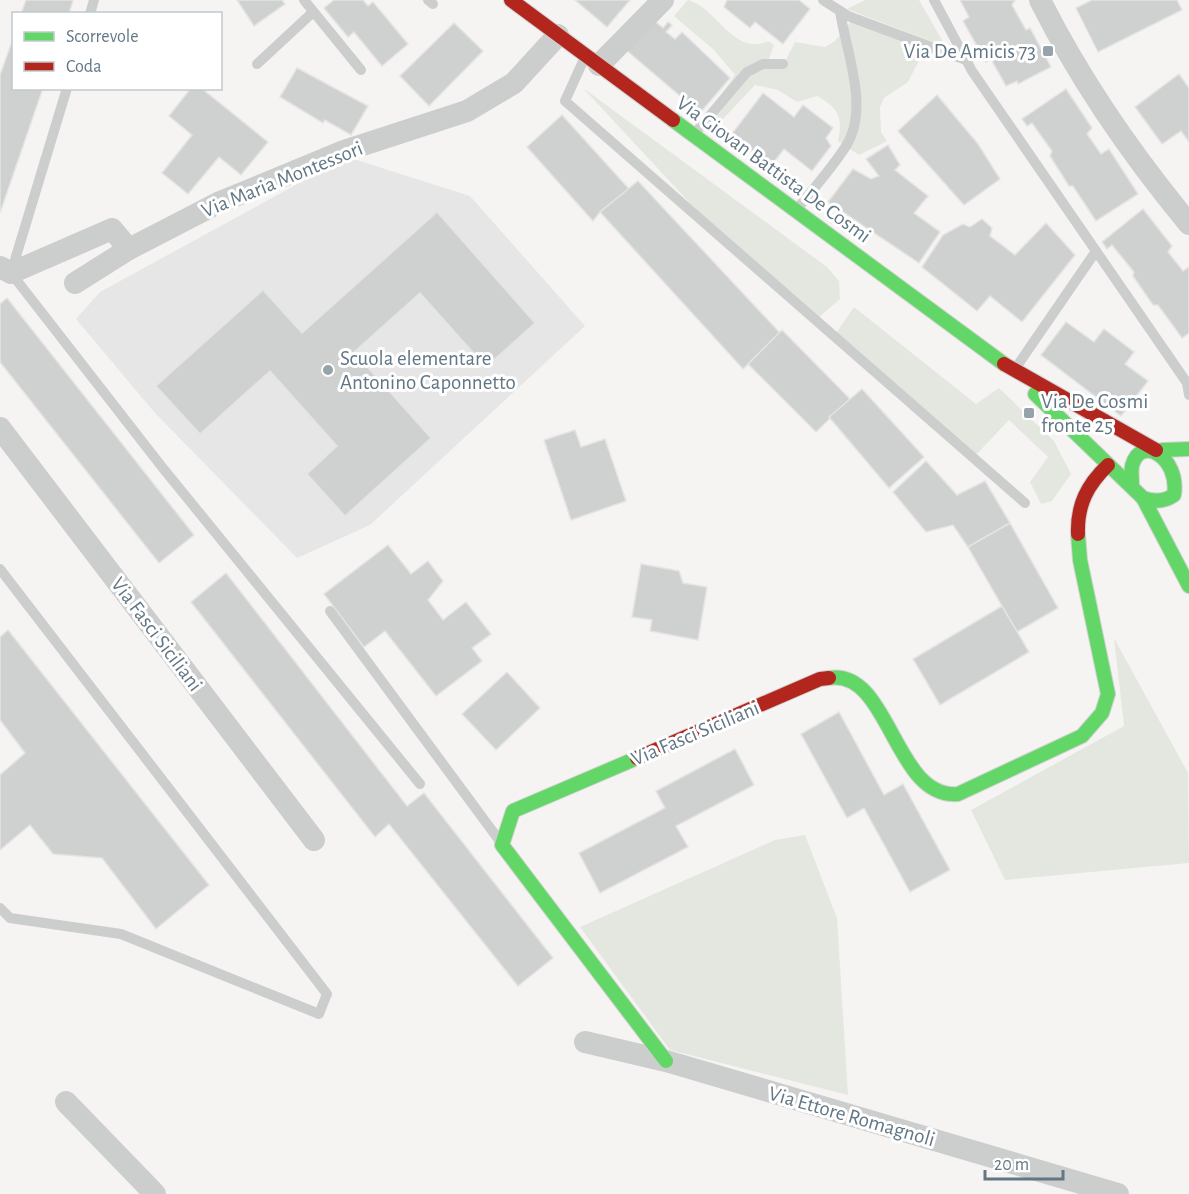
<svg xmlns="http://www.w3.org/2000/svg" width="1189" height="1194" viewBox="0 0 1189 1194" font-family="'Alegreya Sans',sans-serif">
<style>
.built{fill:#e5e6e5}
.green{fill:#e4e7e0}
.building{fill:#cfd0d0;stroke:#e4e4e2;stroke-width:1.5}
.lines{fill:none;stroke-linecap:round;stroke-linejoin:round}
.fast-casing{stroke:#d1d2d2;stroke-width:16}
.jam-casing{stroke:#d1d2d2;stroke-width:16}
.lane{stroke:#cccdcd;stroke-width:10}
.street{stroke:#cccdcd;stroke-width:22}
.fast{stroke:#63d668;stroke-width:14}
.jam{stroke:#b3261e;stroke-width:14}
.poi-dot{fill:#95a3ab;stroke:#fff;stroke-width:2}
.labels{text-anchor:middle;stroke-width:6;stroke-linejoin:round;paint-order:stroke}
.poi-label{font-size:21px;fill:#627785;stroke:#fff;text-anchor:start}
.street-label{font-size:21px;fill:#627785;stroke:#fff}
</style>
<rect width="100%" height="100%" fill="#f5f4f2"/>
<path class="built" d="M 347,157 L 470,196 L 585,326 L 370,525 L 297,558 L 155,413 L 76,319 L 100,292 Z"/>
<g class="green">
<path d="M 688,0 C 717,7 733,57 768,41 L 774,45 L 765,69 L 781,69 L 795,42 L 825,47 L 835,41 L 851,21 L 925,49 L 908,82 L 884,98 L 880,107 L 881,132 L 887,141 L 859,155 L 838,141 C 843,116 839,109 817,96 L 797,102 L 778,90 L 755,85 L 721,121 L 708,112 L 735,75 L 714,50 L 674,16 Z"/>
<path d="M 865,0 L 919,0 L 946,47 L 847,9 Z"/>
<path d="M 583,88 L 827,267 L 839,281 L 840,299 L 817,319 L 714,229 Z"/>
<path d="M 854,307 L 976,404 L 999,388 L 1054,441 L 1071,474 L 1052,501 L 1041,504 L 1030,482 L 1048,457 L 1009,420 L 973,458 L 834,336 Z"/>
<path d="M 1114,638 L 1188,773 L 1189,863 L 1005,880 L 971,810 L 1124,726 Z"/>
<path d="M 805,835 L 837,918 L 848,1095 L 670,1050 L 580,927 L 775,840 Z"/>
</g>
<g class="building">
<path d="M 26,0 L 73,0 L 69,14 L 21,14 Z"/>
<path d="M 237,0 L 282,0 L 285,4 L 254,26 Z"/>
<path d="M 334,0 L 363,0 L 368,6 L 373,2 L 408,44 L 382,66 L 354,32 L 348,37 L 324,8 Z"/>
<path d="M 575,0 L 630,0 L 607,27 Z"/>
<path d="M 727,0 L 799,0 L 810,9 L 783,44 L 755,22 L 750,28 L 724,7 Z"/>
<path d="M 960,0 L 1015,0 L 1012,5 L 1026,30 L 1030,28 L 1051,67 L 1018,84 L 1017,81 L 1006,86 L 991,59 L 986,62 L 963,21 L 969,17 Z"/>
<path d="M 1092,0 L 1177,0 L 1182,10 L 1098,52 L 1076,8 Z"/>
<path d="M 651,18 L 663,28 L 668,22 L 672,25 L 666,32 L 675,39 L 682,32 L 730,78 L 700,113 L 625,49 Z"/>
<path d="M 454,23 L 483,51 L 429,106 L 400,76 Z"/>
<path d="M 14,36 L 14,88 L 43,88 L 0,213 L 0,75 Z"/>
<path d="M 297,68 L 368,106 L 351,135 L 325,120 L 323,123 L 280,97 Z"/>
<path d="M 1179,74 L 1189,88 L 1189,142 L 1181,131 L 1162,144 L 1135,107 Z"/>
<path d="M 191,88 L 201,88 L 268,142 L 241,175 L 219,157 L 188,194 L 162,173 L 192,135 L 169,116 Z"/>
<path d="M 1066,89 L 1092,128 L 1087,134 L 1101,154 L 1109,149 L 1138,194 L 1096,221 L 1073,186 L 1069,186 L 1050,156 L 1052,151 L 1032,123 L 1027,126 L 1022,119 Z"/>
<path d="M 763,93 L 794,117 L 803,105 L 833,128 L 826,138 L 831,146 L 812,171 L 784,149 L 771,166 L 731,135 Z"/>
<path d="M 937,95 L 978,144 L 1000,179 L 964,205 L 898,131 Z"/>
<path d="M 562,115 L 629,189 L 600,212 L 593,221 L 527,147 Z"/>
<path d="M 888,145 L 900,165 L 895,170 L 928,196 L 914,213 L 940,232 L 919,263 L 828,202 L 853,169 L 871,179 L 879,176 L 866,159 Z"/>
<path d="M 638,181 L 780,333 L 743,369 L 600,212 Z"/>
<path d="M 1143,209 L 1172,246 L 1168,252 L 1183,271 L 1189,267 L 1189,333 L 1182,338 L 1158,305 L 1153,305 L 1133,276 L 1134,272 L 1112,245 L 1107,249 L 1102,242 Z"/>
<path d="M 437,212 L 535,323 L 486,367 L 420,293 L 354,352 L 431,438 L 345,516 L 307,474 L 337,446 L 270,371 L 200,434 L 156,386 L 263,290 L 302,333 Z"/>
<path d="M 982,219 L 992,228 L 990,236 L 1015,255 L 1046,223 L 1075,255 L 1022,322 L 990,296 L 977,311 L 922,267 L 943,235 L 963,224 L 970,227 Z"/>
<path d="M 7,298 L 194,535 L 159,563 L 0,362 L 0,304 Z"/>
<path d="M 1066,322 L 1094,342 L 1104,329 L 1134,352 L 1125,364 L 1148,381 L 1121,416 L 1041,355 Z"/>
<path d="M 782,330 L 850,399 L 816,432 L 748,364 Z"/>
<path d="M 862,389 L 924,457 L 889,488 L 829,417 Z"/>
<path d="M 575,430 L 581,447 L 605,439 L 626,501 L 571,520 L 544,440 Z"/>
<path d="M 926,461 L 957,495 L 985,481 L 1010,523 L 968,547 L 953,525 L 926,532 L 893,492 Z"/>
<path d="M 1010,523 L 1058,608 L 1017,632 L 968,547 Z"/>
<path d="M 388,545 L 411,574 L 428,561 L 443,581 L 428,600 L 443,620 L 466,602 L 491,634 L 472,648 L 482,661 L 436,696 L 385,631 L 364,647 L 324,594 Z"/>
<path d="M 641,564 L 679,571 L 683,583 L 707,587 L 698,640 L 650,631 L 652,620 L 632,617 Z"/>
<path d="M 226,573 L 407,806 L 424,793 L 553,958 L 518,986 L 389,824 L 375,837 L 191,602 Z"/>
<path d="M 1002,606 L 1029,652 L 940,705 L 913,659 Z"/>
<path d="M 8,630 L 209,885 L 156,929 L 102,858 L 53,854 L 30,825 L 0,850 L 0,775 L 25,753 L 0,720 L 0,637 Z"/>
<path d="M 507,672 L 540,708 L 496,750 L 462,714 Z"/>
<path d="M 839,712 L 884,795 L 903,784 L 950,870 L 910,892 L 864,808 L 847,818 L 801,734 Z"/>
<path d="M 735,749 L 754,785 L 676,826 L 688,847 L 600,893 L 579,853 L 665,808 L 656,791 Z"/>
</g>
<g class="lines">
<g class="fast-casing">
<g id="fast">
<path d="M 673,120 L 1004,364"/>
<path d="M 1035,394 L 1143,498 C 1154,502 1164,502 1174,495 C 1180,457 1140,434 1132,466 C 1131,471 1132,479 1132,485"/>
<path d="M 1162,450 L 1189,449"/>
<path d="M 1143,498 L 1189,586"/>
<path d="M 829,678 C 890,668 894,800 958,794 L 1082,736 L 1102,713 L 1108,694 L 1080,560 L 1078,534"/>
<path d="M 637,758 L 513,811 L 502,845 L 666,1061"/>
</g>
</g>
<g class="jam-casing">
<g id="jam">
<path d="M 511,0 L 673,120"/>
<path d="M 1004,364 L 1156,450"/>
<path d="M 1078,534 C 1077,505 1087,485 1108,465"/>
<path d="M 637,758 L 820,679 L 829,678"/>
</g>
</g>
<g class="lane">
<path d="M 304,0 L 361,70"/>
<path d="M 428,0 L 433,4"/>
<path d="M 823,0 L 848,16 L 966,60"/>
<path d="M 934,0 L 972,71 L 1187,383 L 1189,395"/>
<path d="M 90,14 L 94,0"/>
<path d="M 584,59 L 565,101 L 1025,503"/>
<path d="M 257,64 L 312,13"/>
<path d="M 67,88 L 11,273 L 162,467 L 420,784"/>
<path d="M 695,133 L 747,72 L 763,64 L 783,64"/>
<path d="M 798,208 C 814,188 832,168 846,146 C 870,108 846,52 840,11"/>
<path d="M 1015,369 L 1096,251"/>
<path d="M 0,569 L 327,994 L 319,1014 L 121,934 L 10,918 L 0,908"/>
<path d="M 330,611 L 499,840"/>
</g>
<g class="street">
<path d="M 1040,0 C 1080,80 1132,155 1189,224"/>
<path d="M 599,65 L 663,0"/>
<path d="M 0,267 L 11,273 L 112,229 L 129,249 L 218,203 L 344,151 L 467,111 L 514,83 L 558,35"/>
<path d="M 75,283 L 129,249"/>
<path d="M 0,428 L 314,840"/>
<path d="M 585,1042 L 666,1061 L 1118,1194"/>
<path d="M 66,1102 L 155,1194"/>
</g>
<use href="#fast" class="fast"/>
<use href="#jam" class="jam"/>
</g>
<g class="poi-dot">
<rect x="1042" y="45" width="12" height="12" rx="3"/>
<circle cx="328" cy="370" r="6"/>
<rect x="1023" y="407" width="12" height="12" rx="3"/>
</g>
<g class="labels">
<g class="poi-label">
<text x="1036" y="58" text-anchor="end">Via De Amicis 73</text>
<text x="340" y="365">Scuola elementare<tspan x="340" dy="24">Antonino Caponnetto</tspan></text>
<text x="1041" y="408">Via De Cosmi<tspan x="1041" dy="24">fronte 25</tspan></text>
</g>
<g class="street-label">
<text transform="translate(774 169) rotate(36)" y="7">Via Giovan Battista De Cosmi</text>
<text transform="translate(282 179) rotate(-22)" y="7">Via Maria Montessori</text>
<text transform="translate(157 634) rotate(53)" y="7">Via Fasci Siciliani</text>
<text transform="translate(695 733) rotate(-23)" y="7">Via Fasci Siciliani</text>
<text transform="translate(852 1116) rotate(16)" y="7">Via Ettore Romagnoli</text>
</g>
</g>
<rect x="12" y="12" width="210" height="78" fill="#ffffff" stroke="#c0c9ce" stroke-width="1.5"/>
<rect x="24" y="32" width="30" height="9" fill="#63d668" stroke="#c0c9ce" stroke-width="1.5"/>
<text x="66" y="42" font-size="18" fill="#627785">Scorrevole</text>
<rect x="24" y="62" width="30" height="9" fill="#b3261e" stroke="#c0c9ce" stroke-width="1.5"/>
<text x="66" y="72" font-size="18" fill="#627785">Coda</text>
<path d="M985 1170v9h78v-9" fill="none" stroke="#627785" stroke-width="3"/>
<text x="994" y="1170" font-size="18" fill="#627785" stroke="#ffffff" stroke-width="4.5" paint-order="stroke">20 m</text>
</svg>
